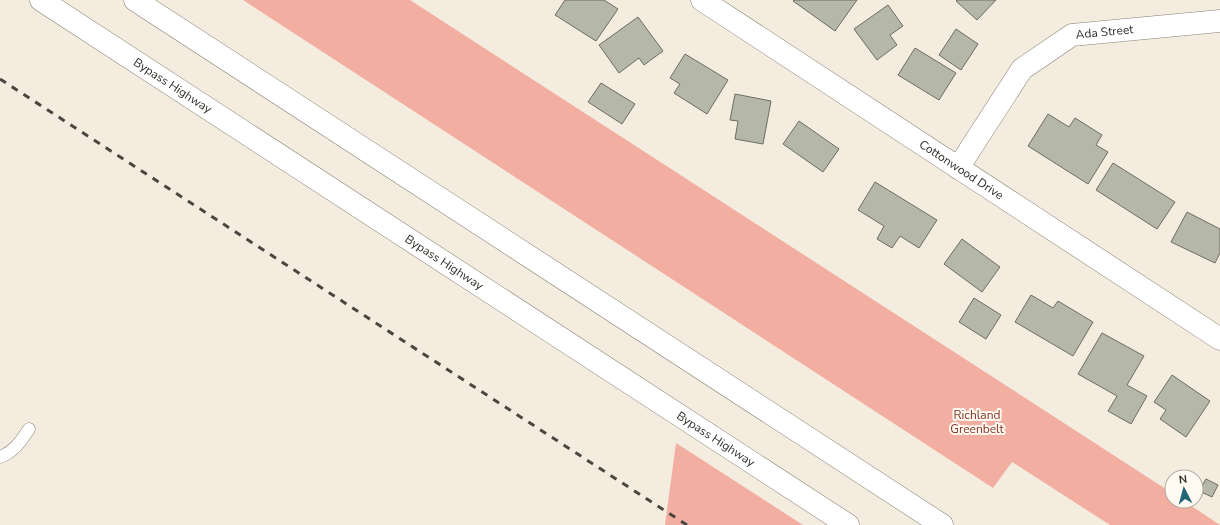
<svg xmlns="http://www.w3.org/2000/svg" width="1220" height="525" viewBox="0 0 1220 525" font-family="'Nunito Sans',sans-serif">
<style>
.green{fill:#f2afa1}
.building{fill:#b5b7a8;stroke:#6c6d60}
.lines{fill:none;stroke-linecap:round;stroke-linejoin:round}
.service-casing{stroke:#867f73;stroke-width:13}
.minor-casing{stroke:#867f73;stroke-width:23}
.tertiary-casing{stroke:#867f73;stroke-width:23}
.trunk-casing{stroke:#867f73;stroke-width:23}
.service{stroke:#fff;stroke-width:12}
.minor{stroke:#fff;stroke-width:22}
.tertiary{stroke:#fff;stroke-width:22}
.trunk{stroke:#fff;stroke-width:22}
.rail{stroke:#494640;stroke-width:3;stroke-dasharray:7 7;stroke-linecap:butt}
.labels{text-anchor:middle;stroke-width:4;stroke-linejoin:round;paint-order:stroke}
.street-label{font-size:12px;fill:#302d28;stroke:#fffbf2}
.park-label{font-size:12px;fill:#843224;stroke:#fffbf2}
</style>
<rect width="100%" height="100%" fill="#f4eddf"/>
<g class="green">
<path d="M 243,0 L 410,0 L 1172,493 L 1172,501 L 1184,501 L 1220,525 L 1110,525 L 1012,462 L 993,488 Z"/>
<path d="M 676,443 L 803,525 L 665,525 Z"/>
</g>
<g class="building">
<path d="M 565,0 L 604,0 L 618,9 L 596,41 L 555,15 Z"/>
<path d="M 794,0 L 857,0 L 835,31 L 793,1 Z"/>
<path d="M 957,0 L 996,0 L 977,20 L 956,1 Z"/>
<path d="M 888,5 L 903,26 L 890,35 L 897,45 L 877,60 L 854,29 Z"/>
<path d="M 638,17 L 663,51 L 644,65 L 639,58 L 619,73 L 599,45 Z"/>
<path d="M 956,29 L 978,44 L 961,70 L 939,55 Z"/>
<path d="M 915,48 L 956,73 L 939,100 L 898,75 Z"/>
<path d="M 685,54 L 728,80 L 707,114 L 674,93 L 680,84 L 670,78 Z"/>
<path d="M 601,83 L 635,104 L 622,124 L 588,102 Z"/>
<path d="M 735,94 L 771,101 L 763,144 L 735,139 L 738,121 L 730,120 Z"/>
<path d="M 1048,114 L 1069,127 L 1075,118 L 1102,135 L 1096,145 L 1108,152 L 1088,184 L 1028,146 Z"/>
<path d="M 799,121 L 839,149 L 823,172 L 783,144 Z"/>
<path d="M 1113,163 L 1175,202 L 1157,229 L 1096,190 Z"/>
<path d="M 875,182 L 937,220 L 919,248 L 900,236 L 892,248 L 877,239 L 884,226 L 858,210 Z"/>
<path d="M 1187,212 L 1220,229 L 1220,253 L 1215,263 L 1171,242 Z"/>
<path d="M 962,239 L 1000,267 L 982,292 L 944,264 Z"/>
<path d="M 1031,295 L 1053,308 L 1058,301 L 1093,322 L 1073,356 L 1015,322 Z"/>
<path d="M 974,298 L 1001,315 L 986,339 L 959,322 Z"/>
<path d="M 1102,333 L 1144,356 L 1127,385 L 1147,396 L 1131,424 L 1108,411 L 1117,396 L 1078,374 Z"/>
<path d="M 1172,375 L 1210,401 L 1186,437 L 1160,419 L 1166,410 L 1154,402 Z"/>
<path d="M 1206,479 L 1218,485 L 1212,497 L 1199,491 Z"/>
</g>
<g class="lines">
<g class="service-casing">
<path id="service" d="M 0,457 C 14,452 21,441 29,429"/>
</g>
<g class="minor-casing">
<g id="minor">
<path id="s1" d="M 958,168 L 1022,69 L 1072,35 L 1220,21"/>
</g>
</g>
<g class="tertiary-casing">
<g id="tertiary">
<path id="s2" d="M 702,0 L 1220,339"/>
</g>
</g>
<g class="trunk-casing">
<g id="trunk">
<path id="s3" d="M 41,0 L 848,525"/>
<path d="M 135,0 L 942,525"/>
</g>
</g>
<use href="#service" class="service"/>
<use href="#minor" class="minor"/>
<use href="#tertiary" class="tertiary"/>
<use href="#trunk" class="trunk"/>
<path class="rail" d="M 0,79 L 687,525"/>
</g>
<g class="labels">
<g class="street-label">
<text dy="4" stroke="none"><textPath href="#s1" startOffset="211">Ada Street</textPath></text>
<text dy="4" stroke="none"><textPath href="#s3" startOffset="157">Bypass Highway</textPath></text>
<text dy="4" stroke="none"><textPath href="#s2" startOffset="310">Cottonwood Drive</textPath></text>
<text dy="4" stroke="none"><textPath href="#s3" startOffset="481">Bypass Highway</textPath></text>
<text dy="4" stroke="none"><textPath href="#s3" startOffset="805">Bypass Highway</textPath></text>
</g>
<g class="park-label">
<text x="977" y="419">Richland<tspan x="977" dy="14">Greenbelt</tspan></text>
</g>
</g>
<g transform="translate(1184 489) rotate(354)"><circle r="19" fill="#fffbf2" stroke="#aca9a1"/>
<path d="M0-3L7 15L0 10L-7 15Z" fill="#226577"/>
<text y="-6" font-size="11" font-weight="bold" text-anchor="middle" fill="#302d28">N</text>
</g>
</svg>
